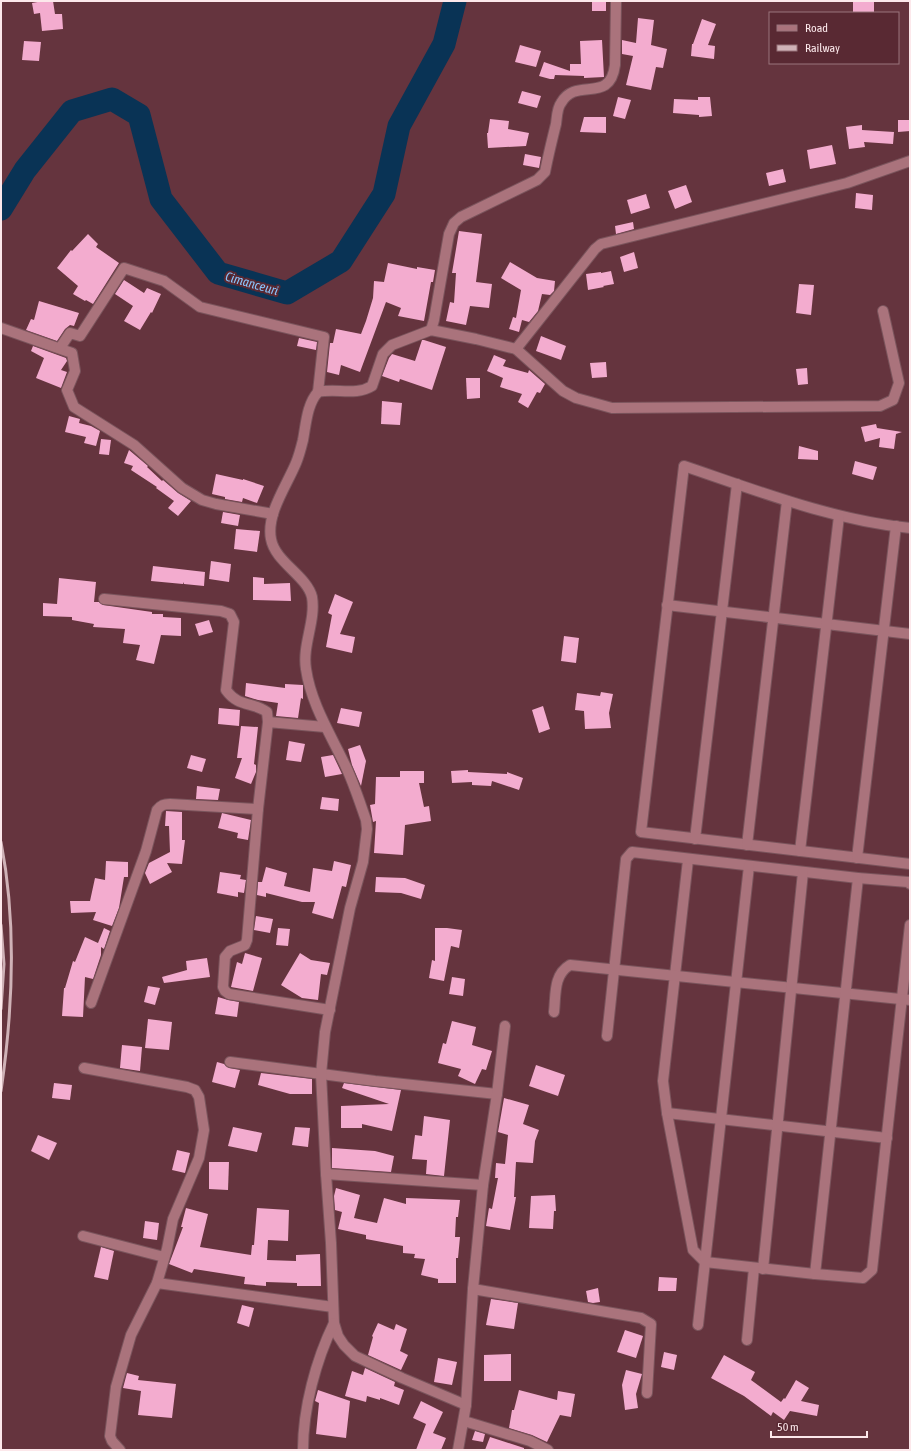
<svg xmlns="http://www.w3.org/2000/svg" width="911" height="1451" viewBox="0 0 911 1451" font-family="'Asap Condensed',sans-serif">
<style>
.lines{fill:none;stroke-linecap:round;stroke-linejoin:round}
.river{stroke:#093355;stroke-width:23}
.building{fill:#f3accf}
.minor-casing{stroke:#7a545c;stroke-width:12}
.minor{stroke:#aa737c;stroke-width:10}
.rail{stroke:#cfb2b7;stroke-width:3}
.labels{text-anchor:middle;stroke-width:4;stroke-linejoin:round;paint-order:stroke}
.water-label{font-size:13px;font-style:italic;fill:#8bc5fc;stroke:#592933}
</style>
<rect width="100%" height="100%" fill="#65343e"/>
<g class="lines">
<path class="river" d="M 1,209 L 25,170 L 72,111 L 112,99 L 139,115 L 161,199 L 218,273 L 287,293 L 341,261 L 384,194 L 399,126 L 444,44 L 455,1"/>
</g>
<g class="building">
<path d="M 43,1 L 53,1 L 55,14 L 62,14 L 63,29 L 42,31 L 40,13 L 34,14 L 32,3 Z"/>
<rect x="592" y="1" width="14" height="10"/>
<rect x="853" y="1" width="21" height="11"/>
<path d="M 638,18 L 654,20 L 651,45 L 667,49 L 663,68 L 656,67 L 651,90 L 626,85 L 633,56 L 622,54 L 622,40 L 636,43 Z"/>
<path d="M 702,19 L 716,24 L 708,45 L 715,46 L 714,59 L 691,56 L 692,44 L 693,44 Z"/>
<path d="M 602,40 L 604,77 L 584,78 L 584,76 L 555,75 L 554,79 L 550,79 L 539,76 L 544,62 L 570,71 L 570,64 L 581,64 L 580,41 Z"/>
<path d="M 24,41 L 41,42 L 39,61 L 22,60 Z"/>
<path d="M 520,45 L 541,51 L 536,67 L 515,62 Z"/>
<path d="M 522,91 L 541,96 L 537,108 L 518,103 Z"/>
<path d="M 618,97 L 631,100 L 625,119 L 613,116 Z"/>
<path d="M 698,97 L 710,97 L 712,116 L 699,117 L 699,115 L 673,113 L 674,99 L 698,100 Z"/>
<path d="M 584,117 L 606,117 L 606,133 L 580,132 Z"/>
<path d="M 490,119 L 509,121 L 508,129 L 529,133 L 526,146 L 488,148 L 487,133 L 488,133 Z"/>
<path d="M 898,120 L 910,120 L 910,131 L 898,132 Z"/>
<path d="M 862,125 L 862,130 L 894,132 L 893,144 L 864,142 L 865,147 L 849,149 L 846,127 Z"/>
<path d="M 832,145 L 836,164 L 810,169 L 807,150 Z"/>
<path d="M 525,154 L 541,157 L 539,168 L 523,165 Z"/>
<path d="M 783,169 L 786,182 L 769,186 L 766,173 Z"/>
<path d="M 686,185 L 692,202 L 675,209 L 668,191 Z"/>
<path d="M 856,193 L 873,195 L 872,210 L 855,208 Z"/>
<path d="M 646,194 L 650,208 L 631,214 L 627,200 Z"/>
<path d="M 633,222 L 634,229 L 616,234 L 615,226 Z"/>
<path d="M 459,231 L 482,234 L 476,282 L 492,284 L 489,308 L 470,306 L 466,325 L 446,321 L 450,302 L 454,303 L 456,273 L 452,273 Z"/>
<path d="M 88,234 L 98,244 L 96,247 L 119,263 L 93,304 L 86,300 L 85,301 L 73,294 L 78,286 L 57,268 L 71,250 L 72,251 Z"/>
<path d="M 634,252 L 638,268 L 624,272 L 620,257 Z"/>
<path d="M 510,262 L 537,278 L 555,281 L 554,291 L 550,295 L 542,294 L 538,311 L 529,322 L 522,320 L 519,332 L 509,329 L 513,317 L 516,318 L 521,290 L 501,278 Z"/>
<path d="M 388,263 L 417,269 L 417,267 L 435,270 L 433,282 L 431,282 L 424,321 L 398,316 L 401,308 L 386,302 L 360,372 L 341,365 L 339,375 L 327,372 L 330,343 L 333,343 L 336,329 L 361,334 L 366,321 L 373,298 L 374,281 L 384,282 Z"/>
<path d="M 611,271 L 614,284 L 603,286 L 604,287 L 588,290 L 586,274 L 601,272 L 601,273 Z"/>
<path d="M 124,280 L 144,293 L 147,288 L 161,294 L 152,313 L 151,312 L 140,330 L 124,321 L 133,306 L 115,294 Z"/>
<path d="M 799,284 L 814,285 L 811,315 L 796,313 Z"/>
<path d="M 39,301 L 79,313 L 74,326 L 70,325 L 65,329 L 57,341 L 26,330 L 31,319 L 34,320 Z"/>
<path d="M 541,336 L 566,346 L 561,360 L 536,351 Z"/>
<path d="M 299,338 L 317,342 L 316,350 L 297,346 Z"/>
<path d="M 422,340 L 424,340 L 446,347 L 432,390 L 400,379 L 399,382 L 382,376 L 389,358 L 392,354 L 415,361 Z"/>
<path d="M 33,346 L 66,358 L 67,361 L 61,370 L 67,372 L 61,388 L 36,378 L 44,358 L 31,351 Z"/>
<path d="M 494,355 L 506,360 L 503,366 L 528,373 L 529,370 L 545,384 L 540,393 L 537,392 L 528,408 L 518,402 L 522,394 L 500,387 L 503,378 L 487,371 Z"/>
<path d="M 606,362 L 607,377 L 592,378 L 590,363 Z"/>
<path d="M 807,368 L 808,384 L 798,385 L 796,369 Z"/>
<path d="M 466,378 L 480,378 L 480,398 L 467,399 Z"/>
<path d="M 382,401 L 402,403 L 400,425 L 381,424 Z"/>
<path d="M 69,416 L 80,419 L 79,423 L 91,426 L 100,431 L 96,446 L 84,443 L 86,437 L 65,432 Z"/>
<path d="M 876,424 L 877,428 L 902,432 L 896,434 L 894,449 L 879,447 L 880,438 L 865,442 L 861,427 Z"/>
<path d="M 101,439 L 111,440 L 109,455 L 99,454 Z"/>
<path d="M 799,446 L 818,451 L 818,460 L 798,459 Z"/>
<path d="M 129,450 L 148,466 L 147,467 L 162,481 L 163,480 L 178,493 L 191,501 L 178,516 L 168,508 L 174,501 L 156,488 L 157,487 L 131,470 L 133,466 L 124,463 Z"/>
<path d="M 855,461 L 877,467 L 873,480 L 852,474 Z"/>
<path d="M 216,474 L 243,480 L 243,479 L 264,486 L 257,503 L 243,498 L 242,502 L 225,499 L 225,497 L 212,494 Z"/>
<path d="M 223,512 L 240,515 L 238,526 L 221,523 Z"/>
<path d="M 236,529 L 260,531 L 257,552 L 234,549 Z"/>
<path d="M 211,561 L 231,564 L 229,582 L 209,579 Z"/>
<path d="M 153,566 L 205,572 L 204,586 L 184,584 L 183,582 L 183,584 L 151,581 Z"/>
<path d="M 253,577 L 264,578 L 264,584 L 290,583 L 291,601 L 253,600 Z"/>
<path d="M 59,578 L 96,582 L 94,602 L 99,602 L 103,605 L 152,612 L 152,614 L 163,614 L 163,617 L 181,618 L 181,636 L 161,635 L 154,664 L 136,660 L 140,645 L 123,643 L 125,629 L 93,627 L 94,624 L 72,620 L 72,617 L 43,616 L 43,603 L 57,604 Z"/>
<path d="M 335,594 L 353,602 L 340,634 L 355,637 L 352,653 L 326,647 L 332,615 L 328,613 Z"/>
<path d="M 209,620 L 213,632 L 199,636 L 195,624 Z"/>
<path d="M 564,636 L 579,638 L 576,663 L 561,661 Z"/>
<path d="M 246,683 L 285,688 L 285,684 L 303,685 L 303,699 L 301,698 L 298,718 L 276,716 L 278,703 L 258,700 L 245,696 Z"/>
<path d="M 601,692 L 613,694 L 609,713 L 611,728 L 585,729 L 584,711 L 575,710 L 577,693 L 600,696 Z"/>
<path d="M 543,706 L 550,729 L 539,733 L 532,710 Z"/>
<path d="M 219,708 L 240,710 L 239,726 L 218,724 Z"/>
<path d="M 341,708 L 362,712 L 359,727 L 337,723 Z"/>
<path d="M 241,726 L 258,727 L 254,764 L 256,765 L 256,772 L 251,784 L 235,778 L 242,758 L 237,758 Z"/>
<path d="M 289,741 L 305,744 L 301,762 L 286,760 Z"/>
<path d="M 360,745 L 366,761 L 361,786 L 352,765 L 348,749 Z"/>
<path d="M 191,755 L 206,759 L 202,772 L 187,768 Z"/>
<path d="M 333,755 L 342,774 L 325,777 L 321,757 Z"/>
<path d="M 468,770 L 468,772 L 507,774 L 507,772 L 523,778 L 519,790 L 492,781 L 491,786 L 472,785 L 472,782 L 452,783 L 451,771 Z"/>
<path d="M 400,771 L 424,771 L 424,783 L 419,783 L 424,807 L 429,806 L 431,821 L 405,825 L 403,855 L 374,853 L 376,821 L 373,822 L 370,805 L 375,804 L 376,777 L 400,777 Z"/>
<path d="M 197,786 L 220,789 L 218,800 L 196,799 Z"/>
<path d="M 322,797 L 339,799 L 338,811 L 320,809 Z"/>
<path d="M 166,811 L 182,812 L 182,840 L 185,840 L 182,864 L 167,863 L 172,872 L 150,884 L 145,873 L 149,863 L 170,852 L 169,826 L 165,826 Z"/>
<path d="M 222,813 L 251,820 L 248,840 L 237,838 L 238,833 L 218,828 Z"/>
<path d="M 106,861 L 128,862 L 128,877 L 124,877 L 119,908 L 112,926 L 93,920 L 96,912 L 71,913 L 70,901 L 90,901 L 95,878 L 105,880 Z"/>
<path d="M 334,861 L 351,865 L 346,887 L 342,886 L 333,919 L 312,913 L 315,902 L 302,902 L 266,893 L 266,897 L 257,895 L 258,882 L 262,882 L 266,867 L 287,873 L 284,886 L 310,892 L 313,868 L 332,871 Z"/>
<path d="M 220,872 L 241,875 L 240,879 L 246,880 L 244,893 L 238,892 L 238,897 L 217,893 Z"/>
<path d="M 376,877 L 405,878 L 425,885 L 421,899 L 401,893 L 375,892 Z"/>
<path d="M 256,916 L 273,919 L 270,933 L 254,930 Z"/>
<path d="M 104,928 L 110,931 L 104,949 L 101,947 L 101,955 L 93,979 L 85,977 L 83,1017 L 62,1016 L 64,988 L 65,988 L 73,961 L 75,962 L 85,937 L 98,943 Z"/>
<path d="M 278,928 L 290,929 L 288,946 L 276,945 Z"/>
<path d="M 435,928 L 447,928 L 462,930 L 459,948 L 451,946 L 444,981 L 429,978 L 432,960 L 435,961 Z"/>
<path d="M 245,953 L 262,958 L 253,991 L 231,987 L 237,962 L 242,964 Z"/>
<path d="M 300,953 L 311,960 L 330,963 L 327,975 L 321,974 L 318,1000 L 302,998 L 281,985 Z"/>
<path d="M 207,958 L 210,977 L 164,983 L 162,977 L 187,970 L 186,961 Z"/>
<path d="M 452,977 L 465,979 L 463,996 L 449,994 Z"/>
<path d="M 148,986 L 160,988 L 155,1005 L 144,1002 Z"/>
<path d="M 218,997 L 228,1000 L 239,1002 L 237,1017 L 215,1014 Z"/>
<path d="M 148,1019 L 172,1022 L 169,1050 L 145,1048 Z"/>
<path d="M 452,1021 L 476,1027 L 472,1045 L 492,1051 L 486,1070 L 482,1069 L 475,1084 L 458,1076 L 461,1069 L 438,1063 L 443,1043 L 446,1044 Z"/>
<path d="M 122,1045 L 142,1047 L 140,1071 L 120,1068 Z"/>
<path d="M 217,1062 L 224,1064 L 229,1068 L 240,1070 L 235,1088 L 212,1082 Z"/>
<path d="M 536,1065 L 565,1075 L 558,1096 L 529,1086 Z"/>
<path d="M 261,1073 L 312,1079 L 312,1094 L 290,1094 L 258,1085 Z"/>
<path d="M 54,1083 L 72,1085 L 70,1100 L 52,1098 Z"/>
<path d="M 344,1083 L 401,1090 L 392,1131 L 362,1124 L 362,1128 L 341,1128 L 341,1106 L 389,1104 L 342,1088 Z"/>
<path d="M 504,1098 L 529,1105 L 523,1124 L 539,1130 L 535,1141 L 533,1163 L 516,1162 L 514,1197 L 516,1197 L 510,1230 L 486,1226 L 489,1208 L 492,1209 L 498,1178 L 495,1178 L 496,1163 L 505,1164 L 508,1135 L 498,1132 Z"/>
<path d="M 424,1116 L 450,1120 L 444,1176 L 426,1174 L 427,1160 L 412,1159 L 415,1135 L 422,1136 Z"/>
<path d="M 233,1127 L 262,1133 L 257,1152 L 228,1146 Z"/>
<path d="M 295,1127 L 310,1128 L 308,1147 L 292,1145 Z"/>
<path d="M 38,1135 L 57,1143 L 49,1160 L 31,1151 Z"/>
<path d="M 332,1148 L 375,1151 L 394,1156 L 391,1172 L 332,1168 Z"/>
<path d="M 177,1150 L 190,1153 L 185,1173 L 172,1170 Z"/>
<path d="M 209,1162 L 229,1162 L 228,1190 L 209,1189 Z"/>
<path d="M 336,1188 L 360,1195 L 354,1218 L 377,1223 L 384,1198 L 406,1204 L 406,1198 L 460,1200 L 458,1217 L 456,1217 L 455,1237 L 460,1237 L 458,1258 L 456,1258 L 456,1283 L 438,1283 L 438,1279 L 421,1275 L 425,1259 L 414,1258 L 415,1254 L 403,1253 L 403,1246 L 366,1239 L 366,1235 L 338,1229 L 342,1212 L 335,1210 L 334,1196 Z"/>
<path d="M 555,1195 L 556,1211 L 554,1211 L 553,1229 L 529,1228 L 531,1196 Z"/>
<path d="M 186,1208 L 208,1214 L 200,1247 L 251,1255 L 252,1245 L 254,1245 L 257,1208 L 289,1210 L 288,1241 L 268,1240 L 267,1260 L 296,1261 L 296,1255 L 320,1254 L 321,1286 L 297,1286 L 297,1283 L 266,1282 L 266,1286 L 244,1284 L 245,1277 L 194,1269 L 192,1273 L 169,1264 L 183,1227 L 181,1227 Z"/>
<path d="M 145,1221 L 159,1223 L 157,1240 L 143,1238 Z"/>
<path d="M 101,1247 L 114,1251 L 108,1280 L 94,1277 Z"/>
<path d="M 659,1277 L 677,1278 L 676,1291 L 658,1291 Z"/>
<path d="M 598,1288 L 600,1302 L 593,1303 L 588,1302 L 586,1291 Z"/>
<path d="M 491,1299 L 518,1303 L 514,1329 L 486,1325 Z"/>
<path d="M 242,1305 L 254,1308 L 249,1327 L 237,1323 Z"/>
<path d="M 378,1323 L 394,1330 L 396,1324 L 407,1329 L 400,1351 L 408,1355 L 401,1370 L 368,1355 L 373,1337 L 372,1336 Z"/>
<path d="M 625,1330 L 643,1336 L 636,1358 L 617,1352 Z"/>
<path d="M 664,1352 L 677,1355 L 674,1370 L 661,1367 Z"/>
<path d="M 511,1354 L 511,1381 L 484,1381 L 484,1355 Z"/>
<path d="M 724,1355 L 755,1372 L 751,1380 L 781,1402 L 784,1398 L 785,1399 L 796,1380 L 809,1388 L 801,1401 L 819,1405 L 817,1416 L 790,1411 L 784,1420 L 773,1412 L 771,1416 L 744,1396 L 711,1378 Z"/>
<path d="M 438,1358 L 457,1362 L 452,1385 L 434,1382 Z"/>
<path d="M 365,1368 L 395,1382 L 394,1386 L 404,1390 L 399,1405 L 380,1398 L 380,1400 L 367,1396 L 366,1402 L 345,1396 L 352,1371 L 363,1375 Z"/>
<path d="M 626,1370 L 642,1374 L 636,1394 L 638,1408 L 625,1410 L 622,1385 Z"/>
<path d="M 127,1373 L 139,1376 L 138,1380 L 176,1384 L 172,1418 L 138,1415 L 141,1391 L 123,1388 Z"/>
<path d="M 318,1390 L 350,1401 L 346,1438 L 316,1434 L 319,1403 L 315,1401 Z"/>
<path d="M 519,1390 L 557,1400 L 558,1391 L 575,1394 L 571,1417 L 560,1415 L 547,1442 L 532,1435 L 509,1428 L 512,1410 L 514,1410 Z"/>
<path d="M 421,1401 L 443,1412 L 433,1433 L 446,1438 L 441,1450 L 425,1449 L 424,1450 L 416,1450 L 426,1424 L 413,1418 Z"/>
<path d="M 475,1431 L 485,1434 L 483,1442 L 472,1440 Z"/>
<path d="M 490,1437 L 524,1448 L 524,1450 L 485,1450 Z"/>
</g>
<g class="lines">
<g class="minor-casing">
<g id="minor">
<path d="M 1,328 L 72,353 L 75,371 L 67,390 L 74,407 L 134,445 L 182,488 L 202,500 L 216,504 L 273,514"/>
<path d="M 431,330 L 434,320 L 449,234 L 454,223 L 461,217 L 537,180 L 545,172 C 548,156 552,140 556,124 C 557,117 557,108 561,103 C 576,76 610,105 615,65 L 616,1"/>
<path d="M 60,348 L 70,333 L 80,336 L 124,268 L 164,281 L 200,307 L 324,337 L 318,392"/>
<path d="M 516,349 L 595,249 L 601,244 L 847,183 L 910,161"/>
<path d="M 910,528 C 832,520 758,491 684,466 L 641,832 L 910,864"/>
<path d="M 104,599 L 221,611 L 230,614 L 234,622 L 226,690 C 239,708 252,701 267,712 L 268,722"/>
<path d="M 667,605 L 910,634"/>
<path d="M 325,727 L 268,722 L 258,809 L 247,940 L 245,945 L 230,951 L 225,957 L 223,987 L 225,991 L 229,994 L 330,1010"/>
<path d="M 695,839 L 737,484"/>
<path d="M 747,845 L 787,501"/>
<path d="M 800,851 L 839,516"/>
<path d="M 857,858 L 896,526"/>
<path d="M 688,860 L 663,1081 L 667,1113 L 693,1250 L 705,1262 L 815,1274 L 863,1278 L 872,1270 L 910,925"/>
<path d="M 91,1003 L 146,851 L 157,810 C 161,805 164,804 170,804 L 258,809"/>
<path d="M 554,1012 C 556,995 553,975 570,965 L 910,1000"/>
<path d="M 607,1036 L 626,859 L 632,852 L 858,878 L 908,882 L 910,884"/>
<path d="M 230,1062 L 375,1081 L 497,1094"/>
<path d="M 84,1068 L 187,1087 L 195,1090 L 199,1097 L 204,1130 L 199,1158 L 173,1219 L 167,1249 L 157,1283 L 131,1335 L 116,1387 L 110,1436 L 112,1441 L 120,1450"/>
<path d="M 667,1113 L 887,1138"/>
<path d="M 326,1174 L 483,1185"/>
<path d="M 83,1236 L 164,1257"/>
<path d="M 763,1269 L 803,872"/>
<path d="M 815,1274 L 858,878"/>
<path d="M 157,1283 L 333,1307"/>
<path d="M 473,1289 L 641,1318 L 651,1324 L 647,1393"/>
<path d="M 698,1325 L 749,866"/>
<path d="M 747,1340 L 754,1268"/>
<path d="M 466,1405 L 402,1378 L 355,1356 L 344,1345 L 338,1336 L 334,1323 L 331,1243 L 326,1174 L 321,1074 L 325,1032 L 350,908 L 363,862 L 367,829 L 366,820 C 360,803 354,784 346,767 C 331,735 311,704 306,669 C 302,645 316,621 312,597 C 307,576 275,562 271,539 C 266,514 287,485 296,463 C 299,456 301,448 303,440 C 306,424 307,404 318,392 C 336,388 356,396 372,386 L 383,354 L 392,345 L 431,330 L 476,339 L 516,349 L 563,391 L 576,398 L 612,408 L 880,406 L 893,400 L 899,383 L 883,311"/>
<path d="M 464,1421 L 530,1441 L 548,1450"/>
<path d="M 303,1450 C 303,1408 316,1360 334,1323"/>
<path d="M 458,1450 L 466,1405 L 473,1289 L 483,1185 L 497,1094 L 505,1026"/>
</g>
</g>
<use href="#minor" class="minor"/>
<g class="rail">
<path d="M 1,842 C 17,924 13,1009 1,1091"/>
<path d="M 1,925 L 4,964 L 1,1009"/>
</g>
</g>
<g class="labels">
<g class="water-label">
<text transform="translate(252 283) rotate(16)" y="5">Cimanceuri</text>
</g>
</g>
<rect width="911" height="1451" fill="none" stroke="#fce8eb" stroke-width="4"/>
<rect x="769" y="12" width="130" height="52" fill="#592933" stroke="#9a757d"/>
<rect x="777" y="25" width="20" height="6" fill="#aa737c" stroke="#9a757d"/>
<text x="805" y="32" font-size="12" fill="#fce8eb">Road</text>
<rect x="777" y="45" width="20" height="6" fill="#cfb2b7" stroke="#9a757d"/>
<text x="805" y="52" font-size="12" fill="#fce8eb">Railway</text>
<path d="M771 1431v6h96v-6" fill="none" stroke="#fce8eb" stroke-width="2"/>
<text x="777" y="1431" font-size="12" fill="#fce8eb" stroke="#592933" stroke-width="3" paint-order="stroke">50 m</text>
</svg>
